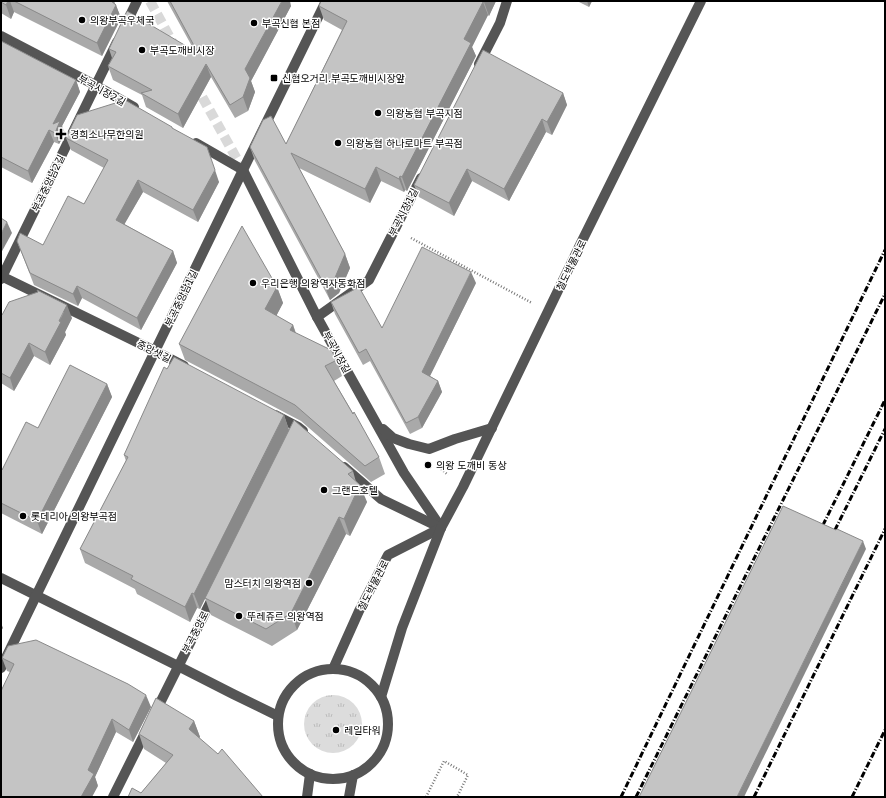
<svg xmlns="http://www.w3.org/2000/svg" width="886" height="798" viewBox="0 0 886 798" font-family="'DejaVu Sans','Noto Sans KR',sans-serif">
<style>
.grass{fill:url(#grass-tufts)}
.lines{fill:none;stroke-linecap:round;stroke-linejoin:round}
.minor-tunnel{stroke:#d9d9d9;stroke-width:10;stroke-dasharray:10 5;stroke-linecap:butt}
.path{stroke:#777;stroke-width:2.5;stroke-dasharray:1 2;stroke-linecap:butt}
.minor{stroke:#555;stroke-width:10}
.rail{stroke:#000;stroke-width:3;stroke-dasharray:6 2 1 2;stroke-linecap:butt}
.wall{fill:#a9a9a9}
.shaded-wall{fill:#898989}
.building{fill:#c4c4c4;stroke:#898989}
.poi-dot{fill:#000;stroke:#fff;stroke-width:1.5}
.labels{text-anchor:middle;stroke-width:3;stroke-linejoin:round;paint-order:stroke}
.poi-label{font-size:10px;fill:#000;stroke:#fff;text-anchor:start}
.street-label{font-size:10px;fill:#000;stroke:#fff}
</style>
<defs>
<pattern id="grass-tufts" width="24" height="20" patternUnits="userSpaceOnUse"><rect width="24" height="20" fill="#dcdcdc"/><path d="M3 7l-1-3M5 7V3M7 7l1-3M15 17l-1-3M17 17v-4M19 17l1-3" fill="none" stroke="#bbb"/></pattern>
</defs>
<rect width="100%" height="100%" fill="#fff"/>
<circle class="grass" cx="333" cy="724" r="29"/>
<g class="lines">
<g class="minor-tunnel">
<path d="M 150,1 L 175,47"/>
<path d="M 195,84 L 243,170"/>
</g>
<g class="path">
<path d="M 411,238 L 532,303"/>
<path d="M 439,467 L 448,475"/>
<path d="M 426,797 L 444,761 L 468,775 L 457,797"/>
</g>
<g class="minor">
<path d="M 125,26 L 137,1"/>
<path d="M 1,36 L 95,85 L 134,107"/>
<path d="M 479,64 L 500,23 L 507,1"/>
<path d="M 196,143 L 243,170"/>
<path d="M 243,170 L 317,317 L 337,353 L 404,473 L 440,526"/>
<path d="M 1,276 L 155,351 L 184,366"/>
<path d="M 1,279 L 117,42"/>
<path d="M 317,317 L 369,280 L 421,178"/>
<path d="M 275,415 L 298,427 L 303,431"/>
<path d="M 383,429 L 393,438 L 409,444 L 429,449 L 455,439 L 492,428"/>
<path d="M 344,467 L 381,499 L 441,528"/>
<path d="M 1,578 L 178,666 L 233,694 L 278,716"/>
<path d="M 1,668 L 243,170 L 326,1"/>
<path d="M 333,669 L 359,611 L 388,555 L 441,528"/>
<circle cx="333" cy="724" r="55"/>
<path d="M 381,697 L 402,628 L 441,528 L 463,487 L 581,243 L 701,1"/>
<path d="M 155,713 L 214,595"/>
<path d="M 113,797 L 147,729"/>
<path d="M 307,797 L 310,774"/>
<path d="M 349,797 L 353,775"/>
</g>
<g class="rail">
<path d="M 818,535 L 885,400"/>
<path d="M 830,540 L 885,429"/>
<path d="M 621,797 L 885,250"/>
<path d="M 636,797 L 885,294"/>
<path d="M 754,797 L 885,529"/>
<path d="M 852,797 L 885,730"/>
</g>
</g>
<g class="wall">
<path d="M 1,1 L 114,1 L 121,18 L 102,56 L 14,12 L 11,19 L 1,13 Z"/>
<path d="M 167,1 L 215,1 L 291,6 L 251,81 L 255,92 L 248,111 L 235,118 L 211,77 L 183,128 L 146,107 L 142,95 L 113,80 L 108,66 L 112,58 L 109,49 L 194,50 Z"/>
<path d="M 321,1 L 496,1 L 489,16 L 488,15 L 472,47 L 476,56 L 407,191 L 405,190 L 404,192 L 381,181 L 370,203 L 299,168 L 345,254 L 350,268 L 339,293 L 330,300 L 255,161 L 250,147 L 286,144 L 342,30 L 324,20 L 319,6 Z"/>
<path d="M 577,1 L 592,1 L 589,7 Z"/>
<path d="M 1,41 L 76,80 L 80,92 L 62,126 L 65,133 L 59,144 L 54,142 L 32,183 L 1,167 Z"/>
<path d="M 563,93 L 567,105 L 552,135 L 546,132 L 509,201 L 472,181 L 454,216 L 419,197 L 414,185 Z"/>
<path d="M 173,129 L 219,182 L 198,222 L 143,192 L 124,224 L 173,251 L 177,263 L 141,330 L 82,298 L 78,306 L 34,285 L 17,241 L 43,245 L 84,204 L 104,168 L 71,150 L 66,138 Z"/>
<path d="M 476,283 L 430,376 L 438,381 L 442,392 L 422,428 L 410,434 L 370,361 L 363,365 L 335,314 L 331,302 L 382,328 Z"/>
<path d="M 277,287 L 283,303 L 276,316 L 293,325 L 296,333 L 337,360 L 342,376 L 334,381 L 379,457 L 385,474 L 371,482 L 301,421 L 185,360 L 179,344 Z"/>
<path d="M 1,314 L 2,315 L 72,318 L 65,332 L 66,335 L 50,365 L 34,356 L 14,391 L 1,383 Z"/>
<path d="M 107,384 L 112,397 L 42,534 L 1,513 L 1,469 L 2,470 L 38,428 Z"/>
<path d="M 284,415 L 289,430 L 353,471 L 356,482 L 367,502 L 350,536 L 346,534 L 297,630 L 272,646 L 211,615 L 205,598 L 200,609 L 197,608 L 190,622 L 137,594 L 135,589 L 85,563 L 80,549 L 126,461 L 124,455 Z"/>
<path d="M 2,658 L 129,685 L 151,707 L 133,742 L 116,732 L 95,777 L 98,786 L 10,672 L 7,671 Z"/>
<path d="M 194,721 L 200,737 L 199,738 L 263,797 L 141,793 L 166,763 L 144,749 L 139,734 Z"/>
</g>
<g class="shaded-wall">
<path d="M 8,1 L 10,1 L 14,12 L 11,19 L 6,5 Z"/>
<path d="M 111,1 L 114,1 L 115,6 L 116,5 L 121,18 L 102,56 L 97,43 Z"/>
<path d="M 282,1 L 290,1 L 291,6 L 251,81 L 255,92 L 248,111 L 243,97 L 245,69 Z"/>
<path d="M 485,1 L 496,1 L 489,16 L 484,2 Z"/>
<path d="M 587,1 L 592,1 L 589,7 Z"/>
<path d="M 483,2 L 488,15 L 472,47 L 476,56 L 407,191 L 402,177 L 464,39 Z"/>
<path d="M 206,64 L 211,77 L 183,128 L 178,114 Z"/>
<path d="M 76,80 L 80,92 L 62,126 L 65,133 L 59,144 L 55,133 L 53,124 Z"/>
<path d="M 563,93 L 567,105 L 552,135 L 547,122 Z"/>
<path d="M 542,119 L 546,132 L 509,201 L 504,189 Z"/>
<path d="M 49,130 L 54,142 L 32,183 L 28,171 Z"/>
<path d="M 376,167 L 381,181 L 370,203 L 365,189 Z"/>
<path d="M 467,169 L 472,181 L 454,216 L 449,203 Z"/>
<path d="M 215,170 L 219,182 L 198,222 L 193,210 Z"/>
<path d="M 400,176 L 405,190 L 404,192 L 399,179 Z"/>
<path d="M 138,180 L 143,192 L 120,232 L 116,220 Z"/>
<path d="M 7,222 L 12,233 L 1,253 L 1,234 Z"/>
<path d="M 173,251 L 177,263 L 141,330 L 137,318 Z"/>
<path d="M 345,254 L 350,268 L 339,293 L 330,300 L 325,286 Z"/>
<path d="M 471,272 L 476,283 L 426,384 L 422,372 Z"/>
<path d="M 77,286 L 82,298 L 78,306 L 73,294 Z"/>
<path d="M 277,287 L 283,303 L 271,326 L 265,309 Z"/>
<path d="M 67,305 L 72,318 L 65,332 L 66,335 L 50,365 L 45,352 Z"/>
<path d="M 293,325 L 298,341 L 290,330 Z"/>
<path d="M 29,343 L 34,356 L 14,391 L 10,378 Z"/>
<path d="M 438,381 L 442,392 L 422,428 L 418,417 Z"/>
<path d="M 107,384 L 112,397 L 42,534 L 37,521 Z"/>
<path d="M 284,415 L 289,430 L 200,609 L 194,594 Z"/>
<path d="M 360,485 L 367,502 L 350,536 L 344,519 Z"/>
<path d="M 339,517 L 346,534 L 297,630 L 291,613 Z"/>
<path d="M 863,541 L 866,549 L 744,797 L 737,797 Z"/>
<path d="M 192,593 L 197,608 L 190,622 L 185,607 Z"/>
<path d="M 1,623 L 3,628 L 1,631 Z"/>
<path d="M 146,695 L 151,707 L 133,742 L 129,730 Z"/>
<path d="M 112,719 L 116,732 L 95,777 L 98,786 L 92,797 L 81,797 L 88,770 Z"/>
<path d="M 194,721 L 200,737 L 194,744 L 189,729 Z"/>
</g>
<g class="building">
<path d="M 1,1 L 8,1 L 6,5 L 1,2 Z"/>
<path d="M 14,1 L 111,1 L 116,5 L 97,43 Z"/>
<path d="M 170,1 L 282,1 L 245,69 L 250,78 L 243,97 L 230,105 L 206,64 L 178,114 L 141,93 L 152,90 L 108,66 L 116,52 L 109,49 L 127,11 L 198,53 Z"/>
<path d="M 321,1 L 485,1 L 484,2 L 483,2 L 464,39 L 471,43 L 402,177 L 400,176 L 399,179 L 376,167 L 365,189 L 291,153 L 345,254 L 334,280 L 325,286 L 250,147 L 251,145 L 263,120 L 271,116 L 286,144 L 347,21 L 319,6 Z"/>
<path d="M 1,41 L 76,80 L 53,124 L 60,121 L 55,133 L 49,130 L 28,171 L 1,157 Z"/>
<path d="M 483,50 L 563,93 L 547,122 L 542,119 L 504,189 L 467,169 L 449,203 L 414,185 Z"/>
<path d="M 125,100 L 172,127 L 172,128 L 207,147 L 215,170 L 193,210 L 138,180 L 116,220 L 173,251 L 137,318 L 77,286 L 73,294 L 30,273 L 17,241 L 20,233 L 43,245 L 68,196 L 84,204 L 108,160 L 66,138 L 77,115 Z"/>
<path d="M 1,218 L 7,222 L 1,234 Z"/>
<path d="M 242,226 L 277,287 L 265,309 L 293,325 L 290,330 L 331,350 L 337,360 L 325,366 L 353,414 L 354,412 L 379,457 L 365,466 L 295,405 L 179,344 Z"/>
<path d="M 422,247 L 471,272 L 422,372 L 438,381 L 418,417 L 406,423 L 366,349 L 359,353 L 331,302 L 359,287 L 382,328 Z"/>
<path d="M 37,290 L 67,305 L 59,321 L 61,322 L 45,352 L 29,343 L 10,378 L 1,373 L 1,314 L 2,315 L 9,302 L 38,292 Z"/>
<path d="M 174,357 L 284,415 L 194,594 L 192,593 L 185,607 L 131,579 L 133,576 L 80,549 L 128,457 L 124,455 L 164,367 L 167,369 Z"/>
<path d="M 70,365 L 107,384 L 37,521 L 1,503 L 1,469 L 2,470 L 26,422 L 38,428 Z"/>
<path d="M 294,420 L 353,471 L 348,474 L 360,485 L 344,519 L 339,517 L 291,613 L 266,629 L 205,598 Z"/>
<path d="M 783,506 L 836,530 L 837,529 L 863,541 L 737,797 L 639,797 Z"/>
<path d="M 36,640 L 128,684 L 146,695 L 129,730 L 112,719 L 88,770 L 94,774 L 81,797 L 1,797 L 1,691 L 14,664 L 2,658 L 8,646 Z"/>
<path d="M 156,698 L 194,721 L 189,729 L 218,754 L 222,749 L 263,797 L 128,797 L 132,788 L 141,793 L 173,755 L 139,734 Z"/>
</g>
<g class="poi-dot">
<circle cx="82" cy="20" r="4"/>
<circle cx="254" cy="23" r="4"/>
<circle cx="142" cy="50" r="4"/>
<rect x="270" y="74" width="8" height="8" rx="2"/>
<circle cx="378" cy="113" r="4"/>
<path d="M59 128h4v4h4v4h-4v4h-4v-4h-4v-4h4z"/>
<circle cx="338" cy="143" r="4"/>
<circle cx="253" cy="283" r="4"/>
<circle cx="428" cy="465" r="4"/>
<circle cx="324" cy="490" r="4"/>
<circle cx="23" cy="516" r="4"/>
<circle cx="309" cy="583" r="4"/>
<circle cx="239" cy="616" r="4"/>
<circle cx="336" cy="730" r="4"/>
</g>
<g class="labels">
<g class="poi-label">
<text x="90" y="24">의왕부곡우체국</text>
<text x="262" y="27">부곡신협 본점</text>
<text x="150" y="54">부곡도깨비시장</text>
<text x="282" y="82">신협오거리.부곡도깨비시장앞</text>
<text x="386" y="117">의왕농협 부곡지점</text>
<text x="70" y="138">경희소나무한의원</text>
<text x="346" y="147">의왕농협 하나로마트 부곡점</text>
<text x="261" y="287">우리은행 의왕역자동화점</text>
<text x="436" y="469">의왕 도깨비 동상</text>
<text x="332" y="494">그랜드호텔</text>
<text x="31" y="520">롯데리아 의왕부곡점</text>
<text x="301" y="587" text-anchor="end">맘스터치 의왕역점</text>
<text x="247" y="620">뚜레쥬르 의왕역점</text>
<text x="344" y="734">레일타워</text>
</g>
<g class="street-label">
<text transform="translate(102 90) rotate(29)" y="4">부곡시장2길</text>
<text transform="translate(48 183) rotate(-64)" y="4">부곡중앙남2길</text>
<text transform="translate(403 212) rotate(-63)" y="4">부곡시장1길</text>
<text transform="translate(571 265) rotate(-64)" y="4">철도박물관로</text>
<text transform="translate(181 298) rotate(-64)" y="4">부곡중앙남1길</text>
<text transform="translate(154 351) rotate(27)" y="4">중앙샛길</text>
<text transform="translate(337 352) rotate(61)" y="4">부곡시장길</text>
<text transform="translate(373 585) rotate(-63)" y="4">철도박물관로</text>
<text transform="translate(195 632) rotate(-63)" y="4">부곡중앙로</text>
</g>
</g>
<rect width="886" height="798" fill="none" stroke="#000000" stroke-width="4"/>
</svg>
